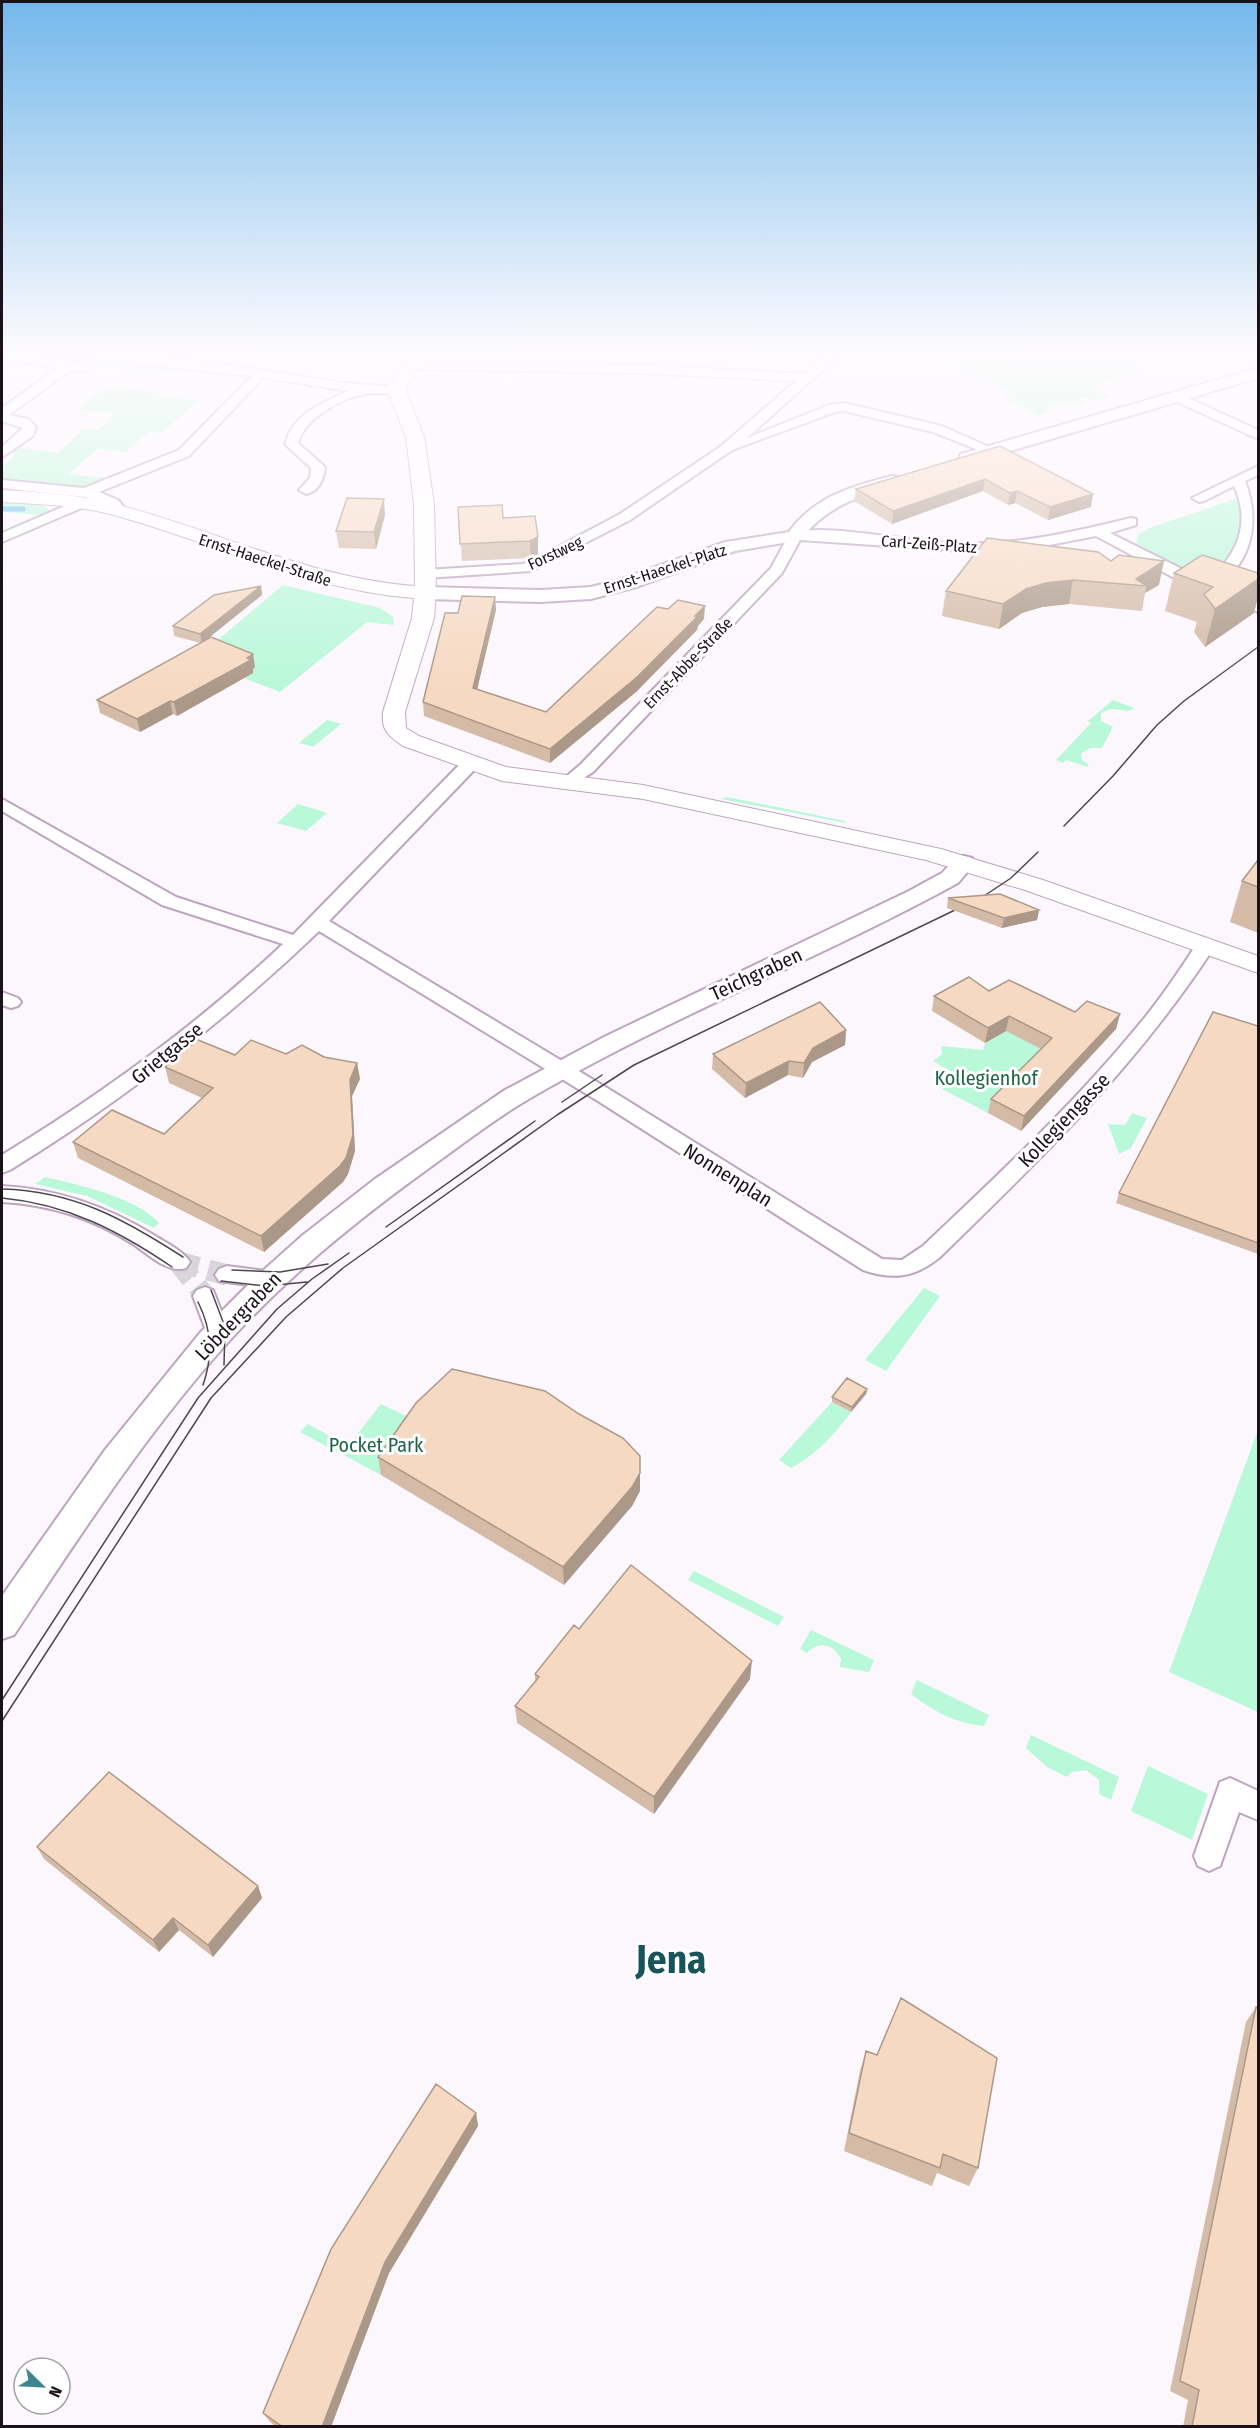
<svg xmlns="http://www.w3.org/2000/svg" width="1260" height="2428" viewBox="0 0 1260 2428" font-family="'Fira Sans Condensed',sans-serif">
	<rect width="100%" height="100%" fill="#fcf7fd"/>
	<!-- green -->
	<path fill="#b9f8d9" d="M 5,352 L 43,352 L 132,365 L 261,375 L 143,372 Z
		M 934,352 L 1113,352 L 1104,356 L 1143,369 L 1091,387 L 1110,396 L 1094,401 L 1084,397 L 1079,399 L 1086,402 L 1073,406 L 1065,402 L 1045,409 L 1051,412 L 1039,415 L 1004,399 L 1011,393 L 932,353 Z
		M 1157,352 L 1252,352 L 1255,353 L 1221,363 L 1191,353 L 1178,359 Z
		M 105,388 L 161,392 L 158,397 L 199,400 L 162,433 L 148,432 L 126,452 L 97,449 L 69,474 L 112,479 L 76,489 L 2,482 L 2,467 L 15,456 L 9,451 L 14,447 L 58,453 L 83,429 L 99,430 L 115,413 L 77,410 Z
		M 1241,497 L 1247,521 L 1224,570 L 1201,574 L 1172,564 L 1136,543 L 1138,535 L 1149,528 Z
		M 2,502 L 39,504 L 50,510 L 41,515 L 2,512 Z
		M 283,585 L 380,608 L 393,617 L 394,625 L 367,622 L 280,692 L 195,659 Z
		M 1113,700 L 1134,708 L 1130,711 L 1111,709 L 1101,713 L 1101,721 L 1113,727 L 1102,748 L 1090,748 L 1081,754 L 1082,760 L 1089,765 L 1087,767 L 1066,760 L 1063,763 L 1056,760 L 1091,723 L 1088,721 Z
		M 327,720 L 341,724 L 313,747 L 299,743 Z
		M 727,797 L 845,821 L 846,823 L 721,799 Z
		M 298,804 L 327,813 L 306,831 L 277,823 Z
		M 1006,1031 L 1049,1053 L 988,1113 L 942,1089 L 958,1076 L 933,1061 L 942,1054 L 941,1046 L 983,1050 L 985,1043 Z
		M 1132,1113 L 1147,1118 L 1131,1148 L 1119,1154 L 1108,1124 L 1125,1125 Z
		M 45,1177 C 77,1184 138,1198 159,1223 L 154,1228 L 87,1196 L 35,1184 Z
		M 924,1288 L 940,1296 L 886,1371 L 865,1360 Z
		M 832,1402 L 851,1412 C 833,1436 818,1453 791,1468 L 779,1460 Z
		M 381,1404 L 419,1422 L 381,1475 L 300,1432 L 308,1424 L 348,1446 Z
		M 1257,1433 L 1258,1433 L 1258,1712 L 1169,1672 Z
		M 694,1571 L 784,1617 L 778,1626 L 688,1580 Z
		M 811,1630 L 874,1660 L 869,1672 L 840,1667 L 841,1659 C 834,1644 819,1640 807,1653 L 800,1649 Z
		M 917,1680 L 989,1715 L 984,1726 C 954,1723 935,1712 911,1694 Z
		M 1031,1735 L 1119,1777 L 1111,1800 L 1099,1794 L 1099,1780 L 1086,1770 L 1072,1772 L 1067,1777 L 1047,1767 L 1026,1748 Z
		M 1148,1766 L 1208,1794 L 1192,1840 L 1131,1811 Z"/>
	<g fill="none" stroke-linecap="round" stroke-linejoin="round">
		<!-- stream -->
		<path stroke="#66bef0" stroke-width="5" d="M 2,509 L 23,509"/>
		<!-- minor-tunnel -->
		<path stroke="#dad4db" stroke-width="21" stroke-dasharray="21 10" stroke-linecap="butt" d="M 178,1262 L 227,1275
			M 178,1262 L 205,1296"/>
		<defs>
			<path id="minor" d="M 2,352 L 85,364 L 91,368 L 85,372 L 71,370 L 9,415 L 28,419 L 36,427 L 33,436 L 2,457 L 2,447 L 23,428 L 2,421 L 2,408 L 58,368 L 2,359 Z
				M 59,352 C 151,352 245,367 336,382 C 347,384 399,386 402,389 C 393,397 377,391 365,394 C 341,398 304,419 298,443 L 325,467 C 324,479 319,491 306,494 L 299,490 L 310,478 L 311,468 L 285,444 C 293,414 322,403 348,391 L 260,377 L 259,382 L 189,456 L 99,492 L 118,500 L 127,511 L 120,515 L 108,506 L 85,497 L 2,488 L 2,480 L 84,488 L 179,450 L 252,376 L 65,356 Z
				M 830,352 L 843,352 L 747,438 L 829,405 L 844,403 L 942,426 L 998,451 L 991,455 L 933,432 L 844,411 L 835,412 L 732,450 L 630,520 L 531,571 L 426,578 L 419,574 L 426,570 L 523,564 L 556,548 L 620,514 L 720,447 L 796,381 L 640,373 L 409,369 L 403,365 L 405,362 L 640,365 L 804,374 Z
				M 1177,393 L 1258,430 L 1258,439 L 1173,400 L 1171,397 Z
				M 1258,466 L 1258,475 L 1245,481 C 1260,521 1253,560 1218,586 L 1258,603 L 1258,612 L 1180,581 L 1096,536 L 1028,549 L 977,552 L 800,540 L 782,573 L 593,772 L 569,787 L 560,782 L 581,764 L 771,568 L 790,533 C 829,523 906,542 950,543 C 1013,546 1070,533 1131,518 L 1136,519 L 1136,525 L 1110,533 L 1206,581 C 1236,558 1252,524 1234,486 L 1204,501 L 1199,502 L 1192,498 Z
				M 81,499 L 88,503 L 86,506 L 2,542 L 2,533 Z
				M 470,759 L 478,764 L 476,768 L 329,921 L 612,1091 L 882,1259 L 902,1260 L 923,1246 C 997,1176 1072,1106 1137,1027 C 1160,1000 1179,971 1198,942 L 1212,942 L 1215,946 C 1136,1067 1042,1158 939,1258 C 914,1278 892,1280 863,1270 L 598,1101 L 319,931 C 224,1022 122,1101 10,1170 L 2,1173 L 2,1155 C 102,1094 197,1025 283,944 L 162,905 L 2,811 L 2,799 L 176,897 L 293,935 L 464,760 Z
				M 2,992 L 18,998 L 21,1002 L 18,1006 L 11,1008 L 2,1005 Z
				M 2,1186 C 59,1189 109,1207 157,1237 C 168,1244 183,1251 190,1262 L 186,1268 C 168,1274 148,1254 133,1244 C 91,1218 51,1205 2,1202 Z
				M 227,1266 L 280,1273 L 284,1279 L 280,1285 L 272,1288 L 219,1281 L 215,1275 L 219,1269 Z
				M 205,1287 L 213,1290 L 230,1334 L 226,1341 L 218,1343 L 210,1341 L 193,1296 L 197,1290 Z
				M 1230,1778 L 1258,1791 L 1258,1820 L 1239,1812 L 1220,1866 L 1209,1871 L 1198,1866 L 1194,1856 L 1220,1782 Z"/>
			<path id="tertiary" d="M 1258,368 L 1258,378 L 973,462 L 961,462 L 959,458 L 961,454 Z
				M 892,476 L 898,477 L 901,481 L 898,485 C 860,496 825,506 801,540 L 735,551 L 636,587 L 591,599 L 541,602 L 426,599 L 417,593 L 426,587 L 541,590 L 591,587 L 622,579 L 725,542 L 789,532 C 814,497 852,486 892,476 Z
				M 964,856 L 972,858 L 975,863 L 958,883 C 815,961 662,1020 522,1103 C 492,1121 464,1143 436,1163 C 358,1219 285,1278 221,1350 C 143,1438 79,1537 14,1635 L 2,1639 L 2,1596 L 105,1450 L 200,1333 L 257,1276 L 303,1235 L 375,1179 L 505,1090 L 604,1037 L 909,891 L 942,873 L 956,858 Z"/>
			<path id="secondary" d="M 411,352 L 427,352 L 405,389 L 424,437 L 434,504 L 436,593 L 434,618 L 405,712 L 406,728 L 419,736 L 506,767 L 643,785 L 941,849 L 1043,880 L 1258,956 L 1258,973 L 1025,890 L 926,860 L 643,799 L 502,781 L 403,746 C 388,736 381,730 383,712 L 412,618 L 414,598 C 305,590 210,540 106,513 C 72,505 36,504 2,502 L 2,490 C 37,492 72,494 106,502 C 211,527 306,578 415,586 L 414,504 L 406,437 L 387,389 Z"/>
		</defs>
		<!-- minor casing -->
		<use href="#minor" stroke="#bea4c1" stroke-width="4"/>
		<!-- tertiary casing -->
		<use href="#tertiary" stroke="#bea4c1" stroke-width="4"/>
		<!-- secondary casing -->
		<use href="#secondary" stroke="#bea4c1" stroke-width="2"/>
		<!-- minor -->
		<use href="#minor" fill="#fff" fill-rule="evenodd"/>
		<!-- tertiary -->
		<use href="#tertiary" fill="#fff" fill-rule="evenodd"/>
		<!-- secondary -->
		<use href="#secondary" fill="#fff" fill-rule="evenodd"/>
		<!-- tram -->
		<path stroke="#4e464f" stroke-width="1.5" d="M 1064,826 L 1113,776 L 1157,725 L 1184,701 L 1258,647
			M 562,1102 L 602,1075
			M 2,1189 C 74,1191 124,1219 183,1257
			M 2,1198 C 67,1204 119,1231 172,1267
			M 386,1227 L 535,1121
			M 232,1270 L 280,1272 L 328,1264
			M 221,1281 L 265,1286 L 307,1282
			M 211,1290 L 225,1327 L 224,1365
			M 198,1302 C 212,1330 213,1356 203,1385
			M 2,1700 L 198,1398 L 277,1309 L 312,1279 L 349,1253
			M 2,1721 L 211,1398 L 286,1317 L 343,1268 L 557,1115 L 634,1065 L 984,896 L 1011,878 L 1038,852"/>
	</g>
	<!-- wall -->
	<path fill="#d4bba7" d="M 1000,446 L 1091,507 L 1048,520 L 1015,503 L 1008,505 L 983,491 L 892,524 L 854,501 L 856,489 Z
		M 458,507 L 503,518 L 538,537 L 538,554 L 531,558 L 462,561 Z
		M 385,515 L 376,549 L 339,548 L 336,531 Z
		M 1111,561 L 1159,585 L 1145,593 L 1142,611 L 1069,604 L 1042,607 L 1022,613 L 999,629 L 942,616 L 946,591 Z
		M 1258,571 L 1258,601 L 1257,600 L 1254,613 L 1205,647 L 1194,632 L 1197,622 L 1165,611 L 1174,573 L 1256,573 Z
		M 261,586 L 262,595 L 206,640 L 255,667 L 253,669 L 253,673 L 177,716 L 173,714 L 140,732 L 100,713 L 97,700 L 201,643 L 174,636 L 173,626 Z
		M 496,610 L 477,690 L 546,712 L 704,619 L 698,626 L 697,630 L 636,692 L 550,763 L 424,716 L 423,702 Z
		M 1258,860 L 1258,933 L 1230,922 L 1242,881 Z
		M 948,898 L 1039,910 L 1037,920 L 1002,928 L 947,908 Z
		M 989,991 L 1075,1012 L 1120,1014 L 1116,1029 L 1021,1131 L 988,1113 L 991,1099 L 1041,1049 L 1006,1031 L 985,1043 L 932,1011 L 934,996 Z
		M 1258,1026 L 1258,1254 L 1116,1203 L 1119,1193 Z
		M 846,1030 L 845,1045 L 812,1062 L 803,1078 L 788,1075 L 745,1098 L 712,1069 L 713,1054 Z
		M 286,1054 L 324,1057 L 357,1063 L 360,1079 L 352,1096 L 355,1151 L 348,1174 L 343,1182 L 264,1252 L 78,1158 L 73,1142 L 164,1134 L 202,1098 L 169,1083 L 165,1067 L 235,1055 Z
		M 867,1389 L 866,1394 L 851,1412 L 832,1402 L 832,1397 Z
		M 378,1457 L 640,1491 L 632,1506 L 564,1585 L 381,1475 Z
		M 579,1629 L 750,1679 L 654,1814 L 517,1723 L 515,1706 L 535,1681 L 535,1674 Z
		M 37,1847 L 258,1886 L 262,1898 L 213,1957 L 179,1930 L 159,1952 L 44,1859 Z
		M 1256,2007 L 1258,2427 L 1183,2427 L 1188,2400 L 1170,2391 L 1246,2022 Z
		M 866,2051 L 978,2168 L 969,2186 L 937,2173 L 932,2186 L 844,2151 L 860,2071 Z
		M 476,2113 L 478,2126 L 389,2273 L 331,2427 L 276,2427 L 270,2422 L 263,2413 Z"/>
	<!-- shaded-wall -->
	<path fill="#ac9888" d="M 985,479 L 983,491 L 892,524 L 893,511 Z
		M 1017,491 L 1015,503 L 1008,505 L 1010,493 Z
		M 1093,494 L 1091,507 L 1048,520 L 1050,507 Z
		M 384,499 L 385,515 L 376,549 L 374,532 Z
		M 538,537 L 538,554 L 531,558 L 530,541 Z
		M 1164,561 L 1159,585 L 1145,593 L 1147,586 L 1136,579 Z
		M 1258,579 L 1258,597 L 1254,613 L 1205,647 L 1215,609 Z
		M 1073,580 L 1069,604 L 1042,607 L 1022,613 L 999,629 L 1003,604 L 1026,589 L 1046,583 Z
		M 261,586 L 262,595 L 202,643 L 200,634 Z
		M 495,597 L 496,610 L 474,702 L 473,688 Z
		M 705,606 L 704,619 L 698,626 L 697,630 L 636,692 L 550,763 L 550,749 L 695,616 Z
		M 253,654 L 255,667 L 253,669 L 253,673 L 177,716 L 174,702 Z
		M 170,701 L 173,714 L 140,732 L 137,719 Z
		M 1039,910 L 1037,920 L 1002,928 L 1004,918 Z
		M 1120,1014 L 1116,1029 L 1021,1131 L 1024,1116 Z
		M 1009,1016 L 1006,1031 L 985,1043 L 988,1028 Z
		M 846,1030 L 845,1045 L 812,1062 L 803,1078 L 804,1063 L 813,1048 Z
		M 789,1061 L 788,1075 L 745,1098 L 746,1083 Z
		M 357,1063 L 360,1079 L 352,1096 L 355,1151 L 348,1174 L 343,1182 L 264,1252 L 261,1236 L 350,1080 Z
		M 867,1389 L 866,1394 L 851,1412 L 852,1407 Z
		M 640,1464 L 640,1491 L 632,1506 L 564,1585 L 563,1567 Z
		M 752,1661 L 750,1679 L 654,1814 L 654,1797 Z
		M 258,1886 L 262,1898 L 213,1957 L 208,1945 Z
		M 173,1918 L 179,1930 L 159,1952 L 153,1940 Z
		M 476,2113 L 478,2126 L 389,2273 L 331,2427 L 322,2427 L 385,2262 Z"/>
	<!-- building -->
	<path fill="#f6d9c2" stroke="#ac9888" stroke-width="1.5" d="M 1000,446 L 1093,494 L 1050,507 L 1017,491 L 1010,493 L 985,479 L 893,511 L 856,489 Z
		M 347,498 L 384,499 L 374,532 L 336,531 Z
		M 502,505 L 503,518 L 535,516 L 538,537 L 530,541 L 460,544 L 458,507 Z
		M 987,538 L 1098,552 L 1111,561 L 1119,555 L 1164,561 L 1136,579 L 1147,586 L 1073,580 L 1046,583 L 1026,589 L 1003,604 L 946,591 Z
		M 1202,555 L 1258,573 L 1258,579 L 1215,609 L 1204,594 L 1213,587 L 1174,573 Z
		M 261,586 L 200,634 L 173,626 L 214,595 Z
		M 462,596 L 495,597 L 473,688 L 546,712 L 657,607 L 668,609 L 678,600 L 705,606 L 695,616 L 698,616 L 636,678 L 550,749 L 423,702 L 445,613 L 458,613 Z
		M 211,637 L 253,654 L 247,658 L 251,660 L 174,702 L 170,701 L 137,719 L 97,700 Z
		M 1258,860 L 1258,887 L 1242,881 Z
		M 1000,894 L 1039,910 L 1004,918 L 948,898 Z
		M 969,977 L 989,991 L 1009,980 L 1075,1012 L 1087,1001 L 1120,1014 L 1024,1116 L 991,1099 L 1052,1038 L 1009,1016 L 988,1028 L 934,996 Z
		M 820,1002 L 846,1030 L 813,1048 L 804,1063 L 789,1061 L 746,1083 L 713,1054 Z
		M 1213,1012 L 1258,1026 L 1258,1243 L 1119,1193 Z
		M 198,1040 L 235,1055 L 251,1040 L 286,1054 L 302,1045 L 324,1057 L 357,1063 L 350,1080 L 353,1135 L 346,1158 L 340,1166 L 261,1236 L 73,1142 L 112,1110 L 164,1134 L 213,1088 L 165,1067 Z
		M 452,1369 L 545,1391 L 579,1414 L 623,1438 L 640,1456 L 640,1473 L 632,1487 L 563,1567 L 378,1457 L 416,1403 Z
		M 847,1378 L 867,1389 L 852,1407 L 832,1397 Z
		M 631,1565 L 752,1661 L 654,1797 L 515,1706 L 539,1677 L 535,1674 L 574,1625 L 579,1629 Z
		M 109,1772 L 258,1886 L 208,1945 L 173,1918 L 153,1940 L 37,1847 Z
		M 901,1998 L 997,2058 L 978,2168 L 943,2154 L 940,2168 L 849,2133 L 866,2051 L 877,2055 Z
		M 1256,2007 L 1258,2008 L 1258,2427 L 1192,2427 L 1199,2390 L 1180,2381 Z
		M 436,2084 L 476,2113 L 385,2262 L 322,2427 L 283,2427 L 263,2413 L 331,2249 Z"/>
	<!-- sky -->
	<linearGradient id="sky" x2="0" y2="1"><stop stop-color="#74b8eb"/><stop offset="0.51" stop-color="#fefbfe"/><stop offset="1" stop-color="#fefbfe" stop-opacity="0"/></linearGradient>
	<rect width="1260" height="692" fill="url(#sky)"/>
	<g text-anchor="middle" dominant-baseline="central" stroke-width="6" stroke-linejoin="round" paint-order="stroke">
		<!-- far-street labels -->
		<g font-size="16" fill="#1a111b" stroke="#fff">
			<text transform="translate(929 544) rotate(4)">Carl-Zeiß-Platz</text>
			<text transform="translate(555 553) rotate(-25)">Forstweg</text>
			<text transform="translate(265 560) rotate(18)">Ernst-Haeckel-Straße</text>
			<text transform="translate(665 569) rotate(-18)">Ernst-Haeckel-Platz</text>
			<text transform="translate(688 663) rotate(-46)">Ernst-Abbe-Straße</text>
		</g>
		<!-- street labels -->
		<g font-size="20" fill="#1a111b" stroke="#fff">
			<text transform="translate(756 974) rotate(-25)">Teichgraben</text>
			<text transform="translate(167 1053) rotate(-39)">Grietgasse</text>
			<text transform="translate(1064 1120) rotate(-46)">Kollegiengasse</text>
			<text transform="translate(728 1175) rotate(32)">Nonnenplan</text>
			<text transform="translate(238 1316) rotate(-46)">Löbdergraben</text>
		</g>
		<!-- park labels -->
		<g font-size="20" fill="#1f6649" stroke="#fff">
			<text x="986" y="1078">Kollegienhof</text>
			<text x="376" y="1445">Pocket Park</text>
		</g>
		<!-- near-town labels -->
		<g font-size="39" font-weight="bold" fill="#19545a" stroke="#fff">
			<text x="671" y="1960">Jena</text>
		</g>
	</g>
	<!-- border -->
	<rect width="1260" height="2428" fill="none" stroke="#1a111b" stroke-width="6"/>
	<!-- north arrow -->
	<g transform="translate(42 2386) rotate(114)"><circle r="28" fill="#ffffff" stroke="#a3a0a4" stroke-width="1.5"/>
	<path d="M0-4.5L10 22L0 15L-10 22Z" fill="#3e868d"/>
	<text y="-9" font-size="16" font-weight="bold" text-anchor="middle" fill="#1a111b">N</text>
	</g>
</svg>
